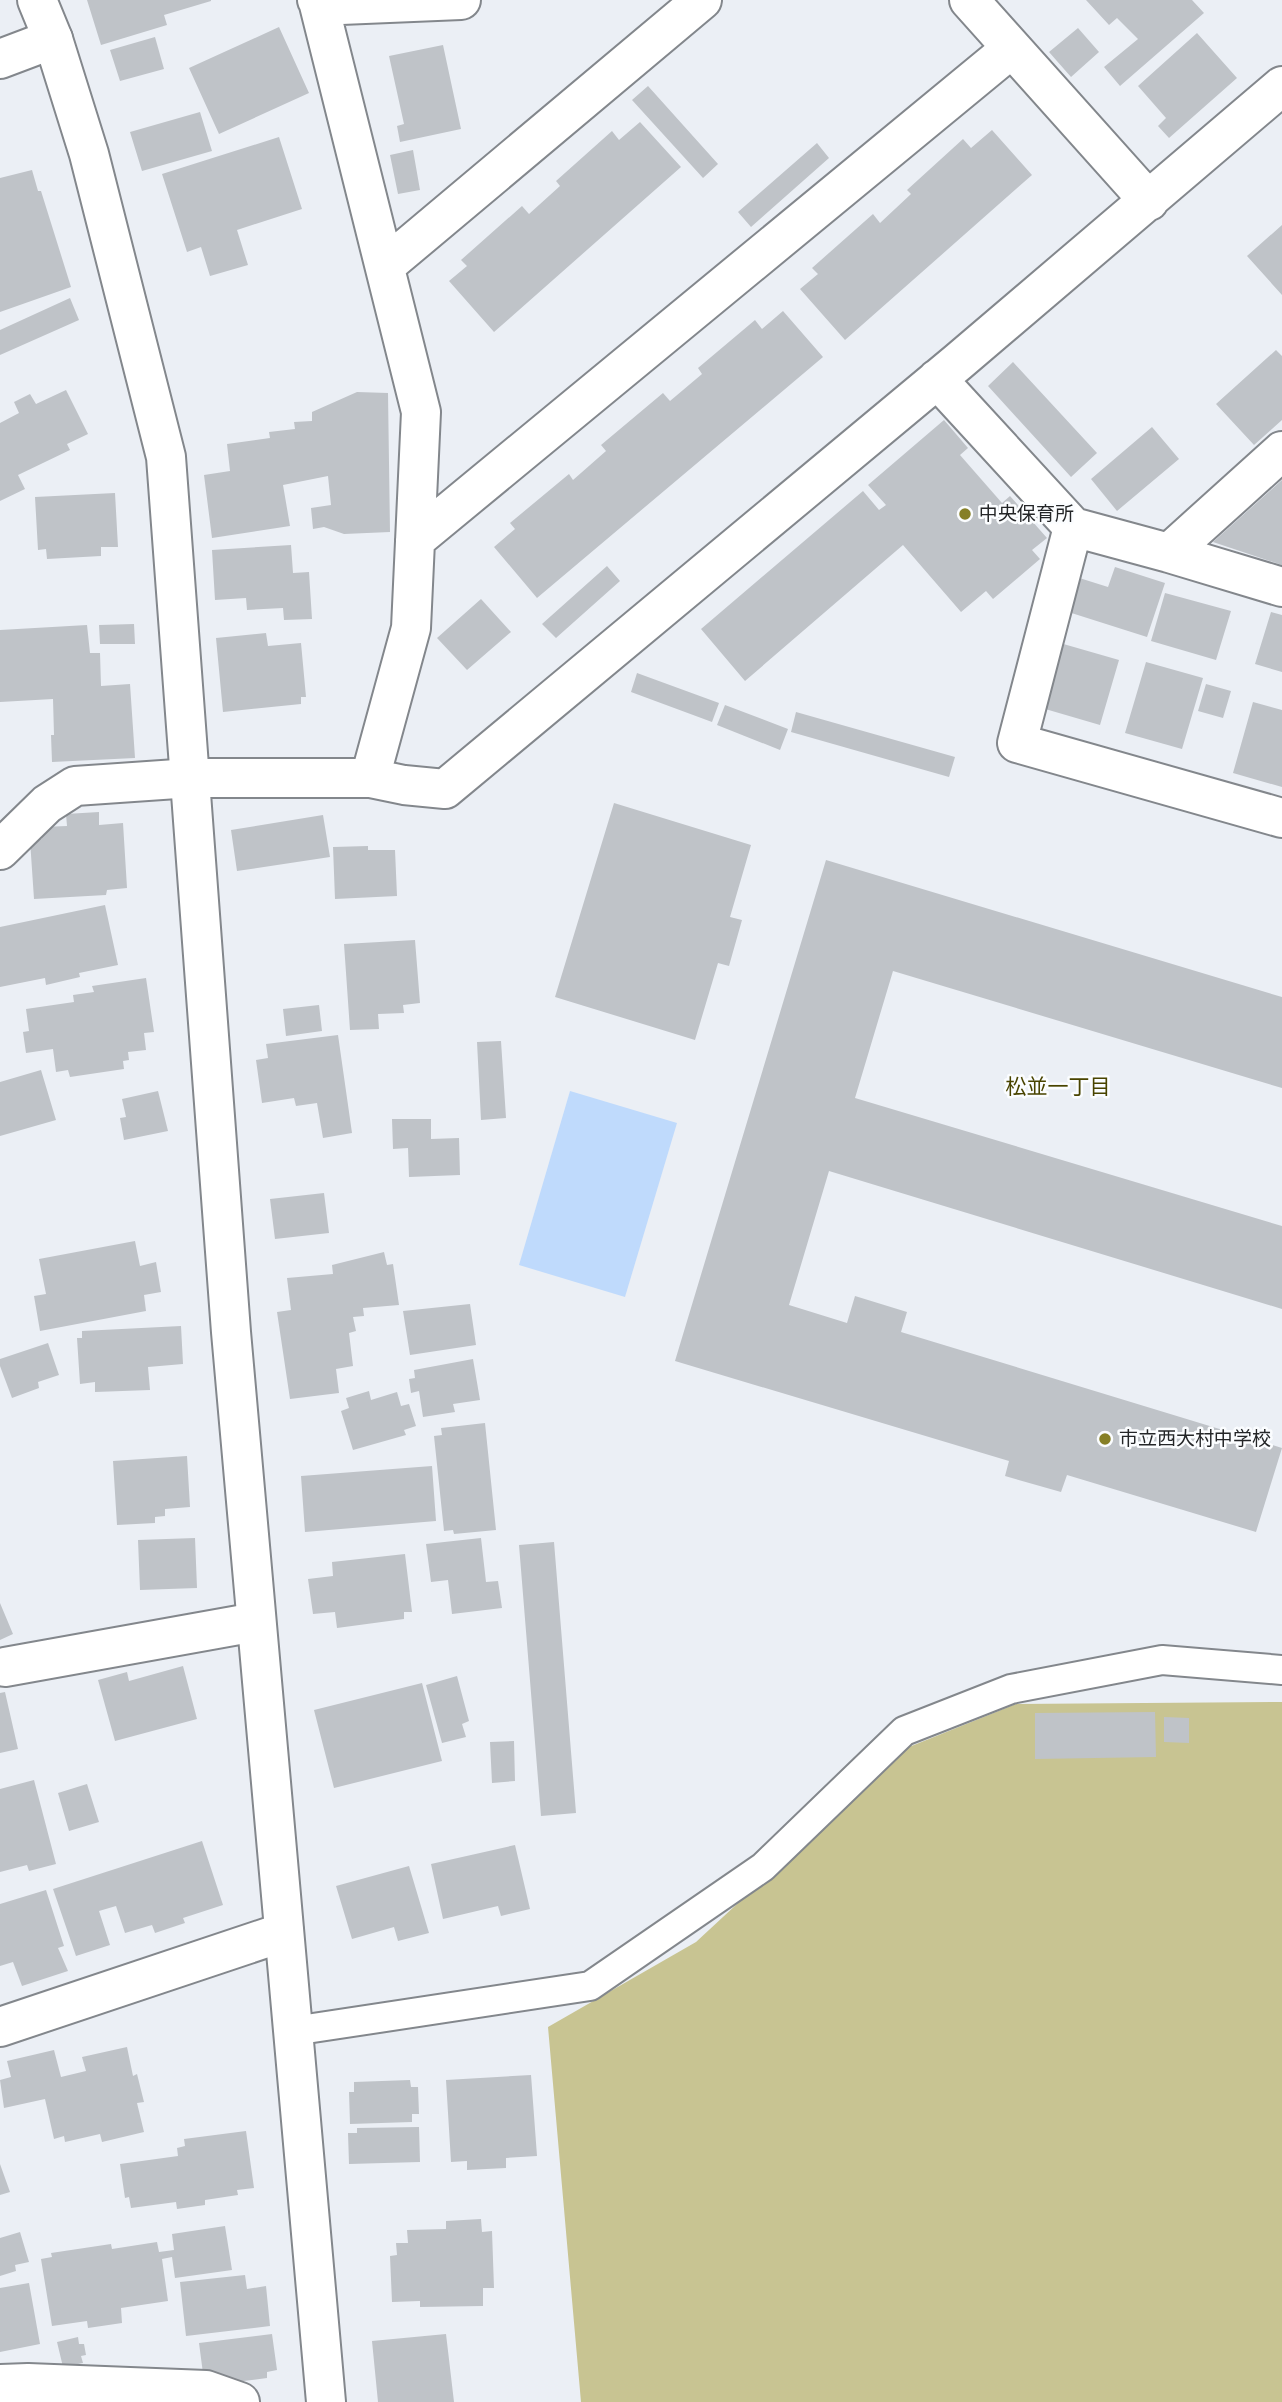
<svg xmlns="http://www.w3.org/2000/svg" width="1282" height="2402" viewBox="0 0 1282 2402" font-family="'Varela Round','Noto Sans JP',sans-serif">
	<rect width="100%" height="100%" fill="#ebeff5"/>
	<!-- green -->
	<path fill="#c8c492" d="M 1282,1702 L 1282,2402 L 581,2402 L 548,2027 L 696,1942 L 904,1749 L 1016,1704 Z"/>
	<!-- water -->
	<path fill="#bfdafc" d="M 570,1091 L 677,1123 L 625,1297 L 519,1265 Z"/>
	<!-- building -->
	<path fill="#bfc3c8" d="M 87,0 L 211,0 L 211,1 L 164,15 L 167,25 L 101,45 Z
		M 1086,0 L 1192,0 L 1204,13 L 1120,86 L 1104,67 L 1138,39 L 1117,18 L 1109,25 Z
		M 279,27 L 309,93 L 219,134 L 189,68 Z
		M 1078,28 L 1099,52 L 1071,77 L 1049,52 Z
		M 1197,33 L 1237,78 L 1169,138 L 1158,126 L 1166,118 L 1138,86 Z
		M 155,37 L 164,69 L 120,81 L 110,50 Z
		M 443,45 L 461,129 L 400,142 L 397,126 L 404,124 L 389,56 Z
		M 648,86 L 718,164 L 703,178 L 632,100 Z
		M 200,112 L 212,151 L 142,171 L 130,132 Z
		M 640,122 L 681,167 L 494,332 L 449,281 L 467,266 L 461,260 L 522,206 L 529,214 L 560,186 L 556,181 L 612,131 L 619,140 Z
		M 992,130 L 1032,175 L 845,340 L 800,289 L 818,274 L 812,268 L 873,214 L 880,223 L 911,194 L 907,190 L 963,139 L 971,148 Z
		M 279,137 L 302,209 L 237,230 L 248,265 L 210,276 L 201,247 L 187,252 L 162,174 Z
		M 817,143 L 829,158 L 751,227 L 738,212 Z
		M 413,150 L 420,190 L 398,194 L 390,155 Z
		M 32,170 L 38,191 L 41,191 L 71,287 L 0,312 L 0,178 Z
		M 1282,225 L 1282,295 L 1247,256 Z
		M 70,298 L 79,320 L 0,355 L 0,330 Z
		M 783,311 L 823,357 L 537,598 L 494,547 L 515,529 L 510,523 L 569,474 L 573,480 L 606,451 L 601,445 L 663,393 L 670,401 L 702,374 L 698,368 L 755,320 L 762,329 Z
		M 1276,350 L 1282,356 L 1282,420 L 1254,445 L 1216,404 Z
		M 1013,362 L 1097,453 L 1071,477 L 988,386 Z
		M 66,390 L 88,434 L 67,444 L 70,450 L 18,475 L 25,489 L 0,501 L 0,423 L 19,413 L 14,402 L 30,394 L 36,404 Z
		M 357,392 L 388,393 L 390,532 L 344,534 L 324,527 L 313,529 L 311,508 L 331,505 L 328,476 L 283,485 L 290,526 L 212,538 L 204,475 L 230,471 L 227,444 L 270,438 L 269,432 L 295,429 L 294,422 L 312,421 L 312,412 Z
		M 944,420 L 968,448 L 960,455 L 1002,503 L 1010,496 L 1047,538 L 1032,550 L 1040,559 L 993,599 L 986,591 L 961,612 L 903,545 L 745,681 L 701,629 L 863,491 L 879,510 L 886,505 L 868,485 Z
		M 1152,427 L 1179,459 L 1117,511 L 1091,479 Z
		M 1282,480 L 1282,565 L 1213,542 Z
		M 115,493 L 118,547 L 101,547 L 101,556 L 47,559 L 46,549 L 38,550 L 35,497 Z
		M 291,545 L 293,573 L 309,572 L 312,619 L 284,620 L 283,608 L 247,610 L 246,598 L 215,600 L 212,550 Z
		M 607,566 L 620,581 L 556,638 L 542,624 Z
		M 1115,567 L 1165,583 L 1147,637 L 1062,610 L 1073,576 L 1108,587 Z
		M 1165,593 L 1231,611 L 1216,660 L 1151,641 Z
		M 481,599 L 511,632 L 467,670 L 437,638 Z
		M 1271,612 L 1282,615 L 1282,672 L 1255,664 Z
		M 134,624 L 135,644 L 100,644 L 99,625 Z
		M 87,625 L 90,653 L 100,653 L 101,686 L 130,684 L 135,758 L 52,762 L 51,735 L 54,735 L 53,699 L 0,702 L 0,630 Z
		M 266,633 L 268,646 L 301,643 L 306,697 L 301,697 L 301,704 L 223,712 L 216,638 Z
		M 1053,641 L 1119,660 L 1100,725 L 1035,706 Z
		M 1146,662 L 1203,678 L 1182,749 L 1125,733 Z
		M 637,673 L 719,703 L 712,722 L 631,692 Z
		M 1206,684 L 1231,691 L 1223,718 L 1198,711 Z
		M 1253,702 L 1282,710 L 1282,787 L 1233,773 Z
		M 725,705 L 788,729 L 780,750 L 717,725 Z
		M 796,712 L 955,757 L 949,777 L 791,732 Z
		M 614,803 L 751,845 L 730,917 L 742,920 L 729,966 L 718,963 L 695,1040 L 555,997 Z
		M 99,812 L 99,825 L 123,823 L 127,888 L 107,890 L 106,895 L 34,899 L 30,840 L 42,839 L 42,827 L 67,826 L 66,814 Z
		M 323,815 L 330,857 L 237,871 L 231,830 Z
		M 368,846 L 368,850 L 395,850 L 397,896 L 335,899 L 333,847 Z
		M 826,860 L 1282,997 L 1282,1088 L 893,971 L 855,1098 L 1282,1226 L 1282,1309 L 829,1171 L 789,1305 L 847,1323 L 855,1296 L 907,1312 L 901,1332 L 1282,1448 L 1256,1532 L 1067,1475 L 1061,1492 L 1005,1476 L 1009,1461 L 675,1361 Z
		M 105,905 L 118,965 L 79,973 L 80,977 L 46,985 L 45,978 L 0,987 L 0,927 Z
		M 415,940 L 420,1003 L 403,1005 L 404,1013 L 378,1014 L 379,1029 L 350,1030 L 344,944 Z
		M 146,978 L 154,1032 L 144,1033 L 146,1050 L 128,1052 L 129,1060 L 123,1061 L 124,1069 L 70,1077 L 68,1070 L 56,1072 L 53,1049 L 26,1053 L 23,1032 L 29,1031 L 26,1009 L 74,1002 L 73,995 L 94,992 L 92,986 Z
		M 319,1005 L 322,1031 L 286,1036 L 283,1009 Z
		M 338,1035 L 352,1133 L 323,1138 L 317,1103 L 296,1106 L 294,1098 L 262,1103 L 256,1060 L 268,1058 L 266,1044 Z
		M 501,1041 L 506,1118 L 481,1120 L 477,1042 Z
		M 41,1070 L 56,1120 L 0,1136 L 0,1082 Z
		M 158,1091 L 168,1131 L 124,1140 L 120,1118 L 126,1117 L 122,1099 Z
		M 392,1119 L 431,1119 L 431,1139 L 459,1138 L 460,1175 L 409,1177 L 408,1148 L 393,1149 Z
		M 324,1193 L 329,1233 L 275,1239 L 270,1199 Z
		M 135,1241 L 140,1266 L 156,1262 L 161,1292 L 144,1295 L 146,1311 L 40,1331 L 34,1296 L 46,1294 L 39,1259 Z
		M 384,1252 L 387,1265 L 393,1264 L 399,1305 L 363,1308 L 364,1316 L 353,1317 L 356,1331 L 349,1333 L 353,1366 L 336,1369 L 339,1393 L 290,1399 L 277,1312 L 291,1310 L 287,1278 L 333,1274 L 332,1265 Z
		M 470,1304 L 476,1345 L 410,1355 L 403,1311 Z
		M 181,1326 L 183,1364 L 148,1367 L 150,1390 L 95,1392 L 95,1382 L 80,1384 L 77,1338 L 82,1338 L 82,1331 Z
		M 48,1343 L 59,1375 L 38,1382 L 39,1388 L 12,1398 L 0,1366 L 0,1359 Z
		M 473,1359 L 480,1400 L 453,1404 L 455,1412 L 423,1417 L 419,1391 L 411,1393 L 409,1379 L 415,1378 L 414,1370 Z
		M 369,1391 L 371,1400 L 397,1392 L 401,1406 L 409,1404 L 416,1426 L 404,1430 L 406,1435 L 353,1450 L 341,1411 L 349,1408 L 346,1398 Z
		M 485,1423 L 496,1530 L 454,1534 L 453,1530 L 444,1531 L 434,1436 L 442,1435 L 441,1428 Z
		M 187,1456 L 190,1507 L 165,1509 L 165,1516 L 155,1517 L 155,1523 L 117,1525 L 113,1461 Z
		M 432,1466 L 436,1521 L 305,1532 L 301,1476 Z
		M 195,1538 L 197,1588 L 140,1590 L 138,1540 Z
		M 481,1538 L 486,1582 L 498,1581 L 502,1608 L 452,1614 L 448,1580 L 431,1582 L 426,1544 Z
		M 554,1542 L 576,1813 L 541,1816 L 519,1545 Z
		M 405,1554 L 412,1612 L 404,1612 L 404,1619 L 337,1628 L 335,1612 L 313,1614 L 308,1579 L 333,1576 L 332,1562 Z
		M 0,1603 L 13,1634 L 0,1640 Z
		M 183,1666 L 197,1719 L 115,1741 L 98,1680 L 127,1672 L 129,1681 Z
		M 457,1676 L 469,1721 L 462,1724 L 466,1737 L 442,1743 L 426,1685 Z
		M 422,1683 L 442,1761 L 334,1788 L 314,1710 Z
		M 5,1692 L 18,1749 L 0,1753 L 0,1693 Z
		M 1155,1712 L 1156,1757 L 1035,1759 L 1035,1713 Z
		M 1164,1717 L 1189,1718 L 1189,1743 L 1164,1742 Z
		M 514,1741 L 515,1781 L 492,1783 L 490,1742 Z
		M 34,1780 L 56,1864 L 29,1871 L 27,1865 L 0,1872 L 0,1789 Z
		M 87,1784 L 99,1822 L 69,1831 L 58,1793 Z
		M 202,1841 L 223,1905 L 183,1918 L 185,1923 L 155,1933 L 152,1925 L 125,1933 L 116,1906 L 99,1911 L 110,1945 L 76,1956 L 53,1889 Z
		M 515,1845 L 530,1909 L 501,1916 L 498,1906 L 443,1919 L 431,1864 Z
		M 409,1866 L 429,1933 L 398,1941 L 394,1927 L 352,1939 L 336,1886 Z
		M 46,1890 L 64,1946 L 58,1948 L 68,1971 L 22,1986 L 13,1962 L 0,1966 L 0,1904 Z
		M 127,2047 L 133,2076 L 137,2074 L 144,2102 L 137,2103 L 144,2132 L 102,2142 L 100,2134 L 65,2142 L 64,2136 L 54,2139 L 45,2099 L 4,2108 L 0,2080 L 11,2077 L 7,2061 L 54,2050 L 61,2077 L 86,2071 L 82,2057 Z
		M 531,2075 L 537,2156 L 506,2158 L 506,2168 L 467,2170 L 467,2161 L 451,2162 L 446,2080 Z
		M 410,2080 L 411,2087 L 418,2087 L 419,2114 L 412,2114 L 412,2122 L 350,2124 L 349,2092 L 354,2092 L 354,2082 Z
		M 419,2127 L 420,2162 L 349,2164 L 348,2133 L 357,2133 L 357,2128 Z
		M 246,2131 L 254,2188 L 237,2190 L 238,2195 L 205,2200 L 205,2205 L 177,2209 L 176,2202 L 131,2208 L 129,2197 L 125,2198 L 120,2164 L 178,2156 L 177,2148 L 185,2146 L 184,2139 Z
		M 0,2164 L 10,2192 L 0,2195 Z
		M 481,2219 L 482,2232 L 492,2231 L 494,2288 L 483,2288 L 483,2306 L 420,2307 L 420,2301 L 392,2302 L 390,2256 L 397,2255 L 396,2243 L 408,2243 L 407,2230 L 446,2229 L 446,2221 Z
		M 225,2226 L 232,2270 L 175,2278 L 172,2257 L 162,2259 L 168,2301 L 121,2308 L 122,2323 L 88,2328 L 87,2321 L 52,2326 L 41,2259 L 52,2257 L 51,2253 L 111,2244 L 112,2249 L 157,2242 L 159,2252 L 174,2250 L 172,2234 Z
		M 20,2232 L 29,2262 L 15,2265 L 16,2271 L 0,2276 L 0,2238 Z
		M 245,2275 L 247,2289 L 266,2286 L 270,2326 L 186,2336 L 180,2282 Z
		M 29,2283 L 40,2344 L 0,2352 L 0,2288 Z
		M 272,2334 L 277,2370 L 267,2372 L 267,2378 L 227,2383 L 204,2381 L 199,2343 Z
		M 446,2334 L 454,2402 L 378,2402 L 372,2341 Z
		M 78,2337 L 79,2344 L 84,2344 L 86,2355 L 81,2356 L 83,2363 L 63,2367 L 57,2342 Z"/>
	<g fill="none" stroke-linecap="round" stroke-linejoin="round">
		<defs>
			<path id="service" d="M 293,2031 L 590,1986 L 763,1867 L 904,1731 L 1011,1689 L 1162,1660 L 1282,1670"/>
			<path id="minor" d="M 317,0 L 341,5 L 461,0
				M 969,0 L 1149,201
				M 318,1 L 421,412 L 411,628 L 370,778
				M 0,59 L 53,39
				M 385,266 L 702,0
				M 937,379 L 1073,527 L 1017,743 L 1282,818
				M 1282,451 L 1169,553 L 1282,587
				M 1073,527 L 1169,553
				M 415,540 L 1012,48
				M 0,850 L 47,804 L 75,786 L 191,778 L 370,778 L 404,785 L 445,789 L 958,362 L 1282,86
				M 5,1667 L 256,1622
				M 0,2027 L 284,1932
				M 0,2384 L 28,2383 L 206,2390 L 240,2402"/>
			<path id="tertiary" d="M 37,0 L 53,39 L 89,154 L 166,457 L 231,1332 L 326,2402"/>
		</defs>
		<!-- service casing -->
		<use href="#service" stroke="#83878c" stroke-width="32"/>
		<!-- minor casing -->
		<use href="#minor" stroke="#83878c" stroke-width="42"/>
		<!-- tertiary casing -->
		<use href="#tertiary" stroke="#83878c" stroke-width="42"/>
		<!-- service -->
		<use href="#service" stroke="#fff" stroke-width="28"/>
		<!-- minor -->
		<use href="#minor" stroke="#fff" stroke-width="38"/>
		<!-- tertiary -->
		<use href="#tertiary" stroke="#fff" stroke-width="38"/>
	</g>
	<!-- markers -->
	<g fill="#867f26" stroke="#fbfdff" stroke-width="2.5">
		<circle cx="965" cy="514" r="7"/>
		<circle cx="1105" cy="1439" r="7"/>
	</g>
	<g text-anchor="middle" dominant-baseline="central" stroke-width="5" stroke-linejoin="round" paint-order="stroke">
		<!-- poi labels -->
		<g font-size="19" fill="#242628" stroke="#fbfdff" text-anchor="start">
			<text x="979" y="514">中央保育所</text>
			<text x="1119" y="1439">市立西大村中学校</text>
		</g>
		<!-- neighbourhood labels -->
		<g font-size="21" fill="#494400" stroke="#fbfdff">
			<text x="1058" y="1087">松並一丁目</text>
		</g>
	</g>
</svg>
